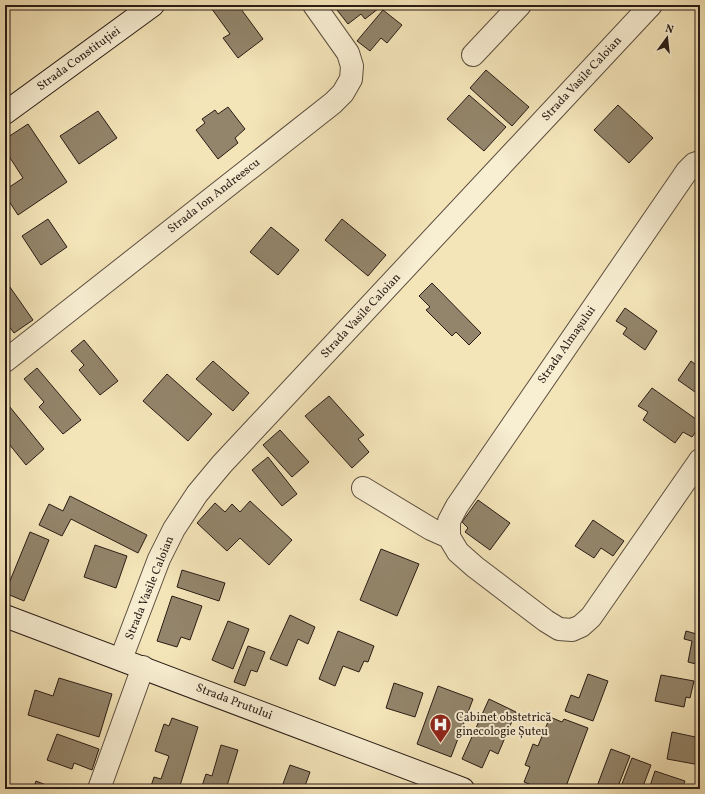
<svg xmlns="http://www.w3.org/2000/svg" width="705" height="794" viewBox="0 0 705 794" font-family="Vollkorn,serif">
	<rect width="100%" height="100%" fill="#f4e5b9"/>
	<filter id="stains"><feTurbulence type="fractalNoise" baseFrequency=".005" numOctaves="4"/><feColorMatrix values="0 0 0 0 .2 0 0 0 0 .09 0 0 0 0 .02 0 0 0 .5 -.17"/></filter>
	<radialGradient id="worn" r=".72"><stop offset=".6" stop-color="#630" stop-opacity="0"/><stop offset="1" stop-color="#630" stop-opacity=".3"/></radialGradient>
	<!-- building -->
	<path fill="#93856b" stroke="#291c16" d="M 209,5 L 238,5 L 263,39 L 238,58 L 223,38 L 230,34 Z
		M 344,5 L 383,5 L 365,19 L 361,14 L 348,24 L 337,10 Z
		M 383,10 L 402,25 L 387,43 L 381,38 L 370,51 L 357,41 Z
		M 486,70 L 529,107 L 512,126 L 470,88 Z
		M 469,95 L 506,127 L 484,151 L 447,119 Z
		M 618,105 L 653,138 L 629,163 L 594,130 Z
		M 228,107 L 245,129 L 235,138 L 238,143 L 218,159 L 196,130 L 205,123 L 202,119 L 215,110 L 218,114 Z
		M 98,111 L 117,138 L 79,164 L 60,136 Z
		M 28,124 L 67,182 L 18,215 L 5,195 L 5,190 L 23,178 L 5,150 L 5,139 Z
		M 48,219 L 67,247 L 41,265 L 22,236 Z
		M 342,219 L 386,255 L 368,276 L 325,240 Z
		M 271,227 L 299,250 L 278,275 L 250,252 Z
		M 5,280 L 33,320 L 14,333 L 5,321 Z
		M 432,283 L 481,333 L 469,345 L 456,332 L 452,336 L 426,310 L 430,307 L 419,296 Z
		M 625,308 L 657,331 L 645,350 L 623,334 L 627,328 L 616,321 Z
		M 84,340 L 118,381 L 100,395 L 79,370 L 84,365 L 71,351 Z
		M 213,361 L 249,393 L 233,411 L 196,379 Z
		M 691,361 L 700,368 L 700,389 L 699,388 L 695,392 L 678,380 Z
		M 37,368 L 81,420 L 63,434 L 39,407 L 44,402 L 24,379 Z
		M 167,374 L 212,414 L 188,441 L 143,401 Z
		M 652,388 L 700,422 L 700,426 L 692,437 L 683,432 L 675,443 L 643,420 L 648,412 L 638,406 Z
		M 329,396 L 364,435 L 358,439 L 369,452 L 352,468 L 305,416 Z
		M 5,401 L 44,449 L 26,465 L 5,439 L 5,433 L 6,432 L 5,430 Z
		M 280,430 L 309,462 L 292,477 L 263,445 Z
		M 268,457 L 297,494 L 282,506 L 252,470 Z
		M 70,496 L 147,535 L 138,553 L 71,519 L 62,536 L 39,525 L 49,504 L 63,511 Z
		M 478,500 L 510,523 L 490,550 L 465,532 L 468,528 L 462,522 Z
		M 250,501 L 292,540 L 269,565 L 240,538 L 227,551 L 197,523 L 215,503 L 225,512 L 232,504 L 240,512 Z
		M 593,520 L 624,541 L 613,556 L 601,548 L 594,558 L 575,546 Z
		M 30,532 L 49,540 L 24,601 L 5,593 Z
		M 95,545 L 127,556 L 116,588 L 84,577 Z
		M 381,549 L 419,564 L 397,616 L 360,600 Z
		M 182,570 L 225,583 L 219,601 L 177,587 Z
		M 172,596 L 202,606 L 190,640 L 181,637 L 177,647 L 157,641 Z
		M 290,615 L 315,627 L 308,644 L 298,639 L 287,666 L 270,659 Z
		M 228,621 L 249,629 L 233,669 L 212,660 Z
		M 338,631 L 374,646 L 368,662 L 364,661 L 359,672 L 343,666 L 335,686 L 319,679 Z
		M 686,631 L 700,635 L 700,665 L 688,662 L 692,641 L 684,639 Z
		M 248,646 L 265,652 L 257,672 L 251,670 L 245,686 L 234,682 Z
		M 588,674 L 608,681 L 593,721 L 565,711 L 571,695 L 579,698 Z
		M 661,675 L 694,681 L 690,698 L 686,697 L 684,707 L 655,701 Z
		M 59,678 L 112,694 L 99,737 L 28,715 L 35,690 L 53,696 Z
		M 394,683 L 423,693 L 415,717 L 386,708 Z
		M 438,686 L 473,699 L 451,757 L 417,744 Z
		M 489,699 L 516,712 L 498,754 L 490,750 L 482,768 L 462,759 Z
		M 550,717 L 562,722 L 564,719 L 588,728 L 565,789 L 542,789 L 524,782 L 530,767 L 525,765 L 533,744 L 538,746 Z
		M 172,718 L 198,727 L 179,789 L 150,789 L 154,777 L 161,779 L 169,756 L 155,751 L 164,724 L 169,726 Z
		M 672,732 L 700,738 L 700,765 L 667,759 Z
		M 57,734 L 99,749 L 92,770 L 74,763 L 72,769 L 47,760 Z
		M 221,745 L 238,750 L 226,789 L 201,789 L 206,774 L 212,776 Z
		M 611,749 L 630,756 L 617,789 L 596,789 Z
		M 632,758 L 651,765 L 642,789 L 620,789 Z
		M 290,765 L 310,772 L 304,789 L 281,789 Z
		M 655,771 L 685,781 L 682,789 L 649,789 Z
		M 36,781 L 56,789 L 33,789 Z"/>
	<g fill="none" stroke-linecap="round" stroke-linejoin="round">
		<defs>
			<path id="street" d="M 473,55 L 520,5
				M 700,162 L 694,164 L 687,171 L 457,506 L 449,521 L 449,537 L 458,552 L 475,567 L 546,621 L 559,629 L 572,630 L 581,626 L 591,617 L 700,460
				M 5,361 L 333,103 L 343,93 L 351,79 L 352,66 L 348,53 L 314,5
				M 363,488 L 431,529 L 449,537
				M 121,659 L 159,559 L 174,529 L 197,494 L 222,464 L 651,5
				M 99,789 L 143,667"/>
			<path id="secondary" d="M 5,113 L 153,5
				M 5,616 L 463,789"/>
		</defs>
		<!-- street casing -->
		<use href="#street" stroke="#5c4e3f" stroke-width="24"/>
		<!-- secondary casing -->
		<use href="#secondary" stroke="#291c16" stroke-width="24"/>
		<!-- street -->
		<use href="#street" stroke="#f8eed2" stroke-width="22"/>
		<!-- secondary -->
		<use href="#secondary" stroke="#f8eed2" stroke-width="22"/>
	</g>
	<!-- icons -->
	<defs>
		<symbol id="hospital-pin" viewBox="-11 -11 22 30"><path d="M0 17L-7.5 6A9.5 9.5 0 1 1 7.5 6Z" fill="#8f2418" stroke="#f8eed2"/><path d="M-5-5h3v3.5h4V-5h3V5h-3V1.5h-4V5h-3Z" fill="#fff"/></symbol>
	</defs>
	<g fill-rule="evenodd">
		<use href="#hospital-pin" x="428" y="712" width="25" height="34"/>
	</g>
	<g text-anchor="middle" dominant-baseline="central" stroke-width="4" stroke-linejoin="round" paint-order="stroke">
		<!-- street labels -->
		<g font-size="12" fill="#291c16" stroke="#f8eed2">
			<text transform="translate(79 59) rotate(-36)">Strada Constituției</text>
			<text transform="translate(582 79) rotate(-47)">Strada Vasile Caloian</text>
			<text transform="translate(214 196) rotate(-38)">Strada Ion Andreescu</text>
			<text transform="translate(361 316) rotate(-47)">Strada Vasile Caloian</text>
			<text transform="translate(567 345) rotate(-55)">Strada Almașului</text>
			<text transform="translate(150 588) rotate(-68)">Strada Vasile Caloian</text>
			<text transform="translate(234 702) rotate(21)">Strada Prutului</text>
		</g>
		<!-- poi labels -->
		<g font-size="12" fill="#291c16" stroke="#f8eed2" text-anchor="start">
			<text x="456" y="718">Cabinet obstetrică<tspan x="456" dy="14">ginecologie Șuteu</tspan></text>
		</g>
	</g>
	<!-- margin -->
	<rect width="705" height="794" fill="none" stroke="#f4e5b9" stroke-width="20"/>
	<rect x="6" y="6" width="693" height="782" fill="none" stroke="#291c16" stroke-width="2"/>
	<rect x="10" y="10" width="685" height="774" fill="none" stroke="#291c16"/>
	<!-- north arrow -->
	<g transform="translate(667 38) rotate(15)" stroke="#f8eed2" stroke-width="3" paint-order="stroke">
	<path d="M0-3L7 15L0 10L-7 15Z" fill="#291c16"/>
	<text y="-6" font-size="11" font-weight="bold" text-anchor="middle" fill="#291c16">N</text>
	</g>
	<rect width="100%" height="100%" filter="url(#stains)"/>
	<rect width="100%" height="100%" fill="url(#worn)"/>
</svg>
